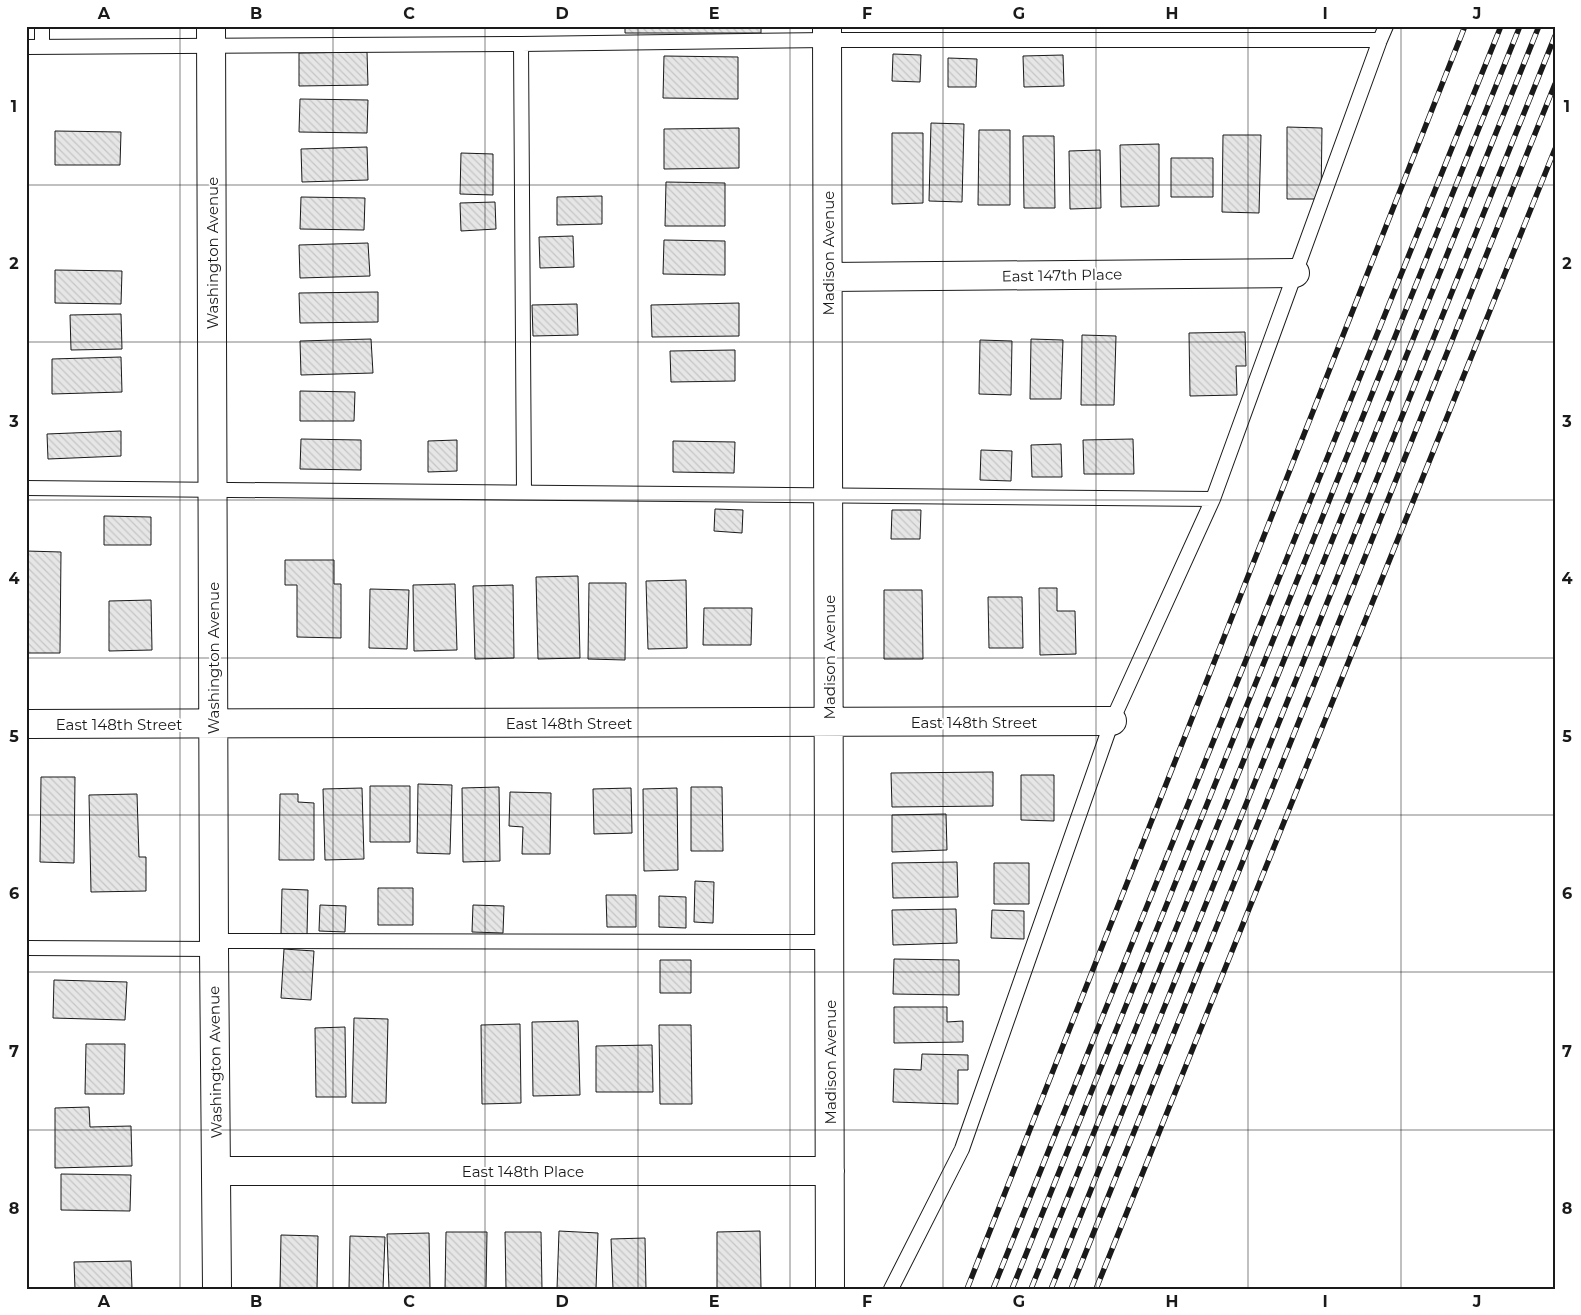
<svg xmlns="http://www.w3.org/2000/svg" width="1581" height="1315" viewBox="0 0 1581 1315" font-family="Montserrat,sans-serif">
	<defs>
		<pattern id="building-back-hatch" width="6" height="6" patternUnits="userSpaceOnUse" patternTransform="scale(1.25)"><rect width="6" height="6" fill="#e6e6e6"/><path d="M-1 5l2 2M0 0l6 6M5-1l2 2" fill="none" stroke="#c5c5c5"/></pattern>
	</defs>
	<rect width="100%" height="100%" fill="#fff"/>
	<!-- building -->
	<path fill="url(#building-back-hatch)" stroke="#1a1a1a" d="M 625,26 L 761,26 L 761,33 L 625,33 Z
		M 367,52 L 368,85 L 299,86 L 299,53 Z
		M 893,54 L 921,55 L 920,82 L 892,81 Z
		M 1063,55 L 1064,86 L 1024,87 L 1023,56 Z
		M 664,56 L 738,57 L 738,99 L 663,98 Z
		M 948,58 L 977,59 L 976,87 L 948,87 Z
		M 300,99 L 368,100 L 367,133 L 299,132 Z
		M 931,123 L 964,124 L 962,202 L 929,201 Z
		M 1287,127 L 1322,128 L 1321,199 L 1287,199 Z
		M 739,128 L 739,168 L 664,169 L 664,129 Z
		M 979,130 L 1010,130 L 1010,205 L 978,205 Z
		M 55,131 L 121,132 L 120,165 L 55,165 Z
		M 892,133 L 923,133 L 923,203 L 892,204 Z
		M 1223,135 L 1261,135 L 1259,213 L 1222,212 Z
		M 1023,136 L 1054,136 L 1055,208 L 1024,208 Z
		M 1159,144 L 1159,206 L 1121,207 L 1120,145 Z
		M 367,147 L 368,180 L 302,182 L 301,149 Z
		M 1100,150 L 1101,208 L 1070,209 L 1069,151 Z
		M 461,153 L 493,154 L 493,195 L 460,194 Z
		M 1171,158 L 1213,158 L 1213,197 L 1171,197 Z
		M 666,182 L 725,183 L 725,226 L 665,226 Z
		M 602,196 L 602,224 L 557,225 L 557,197 Z
		M 301,197 L 365,198 L 364,230 L 300,229 Z
		M 495,202 L 496,229 L 461,231 L 460,203 Z
		M 573,236 L 574,267 L 540,268 L 539,237 Z
		M 664,240 L 725,241 L 725,275 L 663,274 Z
		M 368,243 L 370,276 L 300,278 L 299,245 Z
		M 55,270 L 122,271 L 121,304 L 55,303 Z
		M 378,292 L 378,322 L 300,323 L 299,293 Z
		M 739,303 L 739,336 L 652,337 L 651,305 Z
		M 577,304 L 578,335 L 533,336 L 532,305 Z
		M 121,314 L 122,349 L 71,350 L 70,315 Z
		M 1245,332 L 1246,366 L 1236,366 L 1237,395 L 1190,396 L 1189,333 Z
		M 1082,335 L 1116,336 L 1114,405 L 1081,405 Z
		M 371,339 L 373,373 L 301,375 L 300,341 Z
		M 1031,339 L 1063,340 L 1061,399 L 1030,399 Z
		M 980,340 L 1012,341 L 1011,395 L 979,394 Z
		M 735,350 L 735,381 L 671,382 L 670,351 Z
		M 121,357 L 122,392 L 52,394 L 52,359 Z
		M 300,391 L 355,392 L 354,421 L 300,421 Z
		M 121,431 L 121,456 L 48,459 L 47,434 Z
		M 301,439 L 361,440 L 361,470 L 300,469 Z
		M 1133,439 L 1134,474 L 1084,474 L 1083,440 Z
		M 457,440 L 457,471 L 428,472 L 428,441 Z
		M 673,441 L 735,442 L 734,473 L 673,472 Z
		M 1061,444 L 1062,477 L 1032,477 L 1031,445 Z
		M 981,450 L 1012,451 L 1011,481 L 980,480 Z
		M 715,509 L 743,510 L 742,533 L 714,531 Z
		M 892,510 L 921,510 L 920,539 L 891,539 Z
		M 104,516 L 151,517 L 151,545 L 104,545 Z
		M 26,551 L 61,552 L 60,653 L 26,653 Z
		M 285,560 L 334,560 L 334,584 L 341,584 L 341,638 L 297,637 L 297,585 L 285,585 Z
		M 578,576 L 580,658 L 538,659 L 536,577 Z
		M 686,580 L 687,648 L 648,649 L 646,581 Z
		M 589,583 L 626,583 L 625,660 L 588,659 Z
		M 455,584 L 457,650 L 414,651 L 413,585 Z
		M 513,585 L 514,658 L 475,659 L 473,586 Z
		M 1039,588 L 1057,588 L 1057,611 L 1075,611 L 1076,654 L 1040,655 Z
		M 370,589 L 409,590 L 407,649 L 369,648 Z
		M 884,590 L 922,590 L 923,659 L 884,659 Z
		M 988,597 L 1022,597 L 1023,648 L 989,648 Z
		M 151,600 L 152,650 L 109,651 L 109,601 Z
		M 704,608 L 752,608 L 751,645 L 703,645 Z
		M 993,772 L 993,806 L 892,807 L 891,773 Z
		M 1021,775 L 1054,775 L 1054,821 L 1021,820 Z
		M 41,777 L 75,777 L 74,863 L 40,862 Z
		M 418,784 L 452,785 L 450,854 L 417,853 Z
		M 370,786 L 410,786 L 410,842 L 370,842 Z
		M 499,787 L 500,861 L 463,862 L 462,788 Z
		M 691,787 L 722,787 L 723,851 L 691,851 Z
		M 362,788 L 364,859 L 325,860 L 323,789 Z
		M 631,788 L 632,833 L 594,834 L 593,789 Z
		M 677,788 L 678,870 L 644,871 L 643,789 Z
		M 510,792 L 551,793 L 550,854 L 522,854 L 523,827 L 509,826 Z
		M 137,794 L 139,857 L 146,857 L 146,891 L 91,892 L 89,795 Z
		M 280,794 L 298,794 L 298,802 L 314,803 L 314,860 L 279,860 Z
		M 946,814 L 947,850 L 892,852 L 892,815 Z
		M 957,862 L 958,897 L 893,898 L 892,863 Z
		M 994,863 L 1029,863 L 1029,904 L 994,904 Z
		M 695,881 L 714,882 L 713,923 L 694,922 Z
		M 378,888 L 413,888 L 413,925 L 378,925 Z
		M 282,889 L 308,890 L 307,935 L 281,934 Z
		M 606,895 L 636,895 L 636,927 L 607,927 Z
		M 659,896 L 686,897 L 686,928 L 659,927 Z
		M 320,905 L 346,906 L 345,932 L 319,931 Z
		M 473,905 L 504,906 L 503,933 L 472,932 Z
		M 956,909 L 957,943 L 893,945 L 892,910 Z
		M 992,910 L 1024,911 L 1024,939 L 991,938 Z
		M 284,949 L 314,951 L 311,1000 L 281,998 Z
		M 894,959 L 959,960 L 959,995 L 893,994 Z
		M 660,960 L 691,960 L 691,993 L 660,993 Z
		M 54,980 L 127,982 L 125,1020 L 53,1018 Z
		M 894,1007 L 947,1007 L 947,1022 L 963,1021 L 963,1042 L 894,1043 Z
		M 354,1018 L 388,1019 L 386,1103 L 352,1103 Z
		M 578,1021 L 580,1095 L 533,1096 L 532,1022 Z
		M 520,1024 L 521,1103 L 482,1104 L 481,1025 Z
		M 659,1025 L 691,1025 L 692,1104 L 660,1104 Z
		M 345,1027 L 346,1097 L 316,1097 L 315,1028 Z
		M 86,1044 L 125,1044 L 124,1094 L 85,1094 Z
		M 652,1045 L 653,1092 L 596,1092 L 596,1046 Z
		M 922,1054 L 968,1055 L 968,1070 L 958,1070 L 958,1104 L 893,1102 L 894,1069 L 921,1070 Z
		M 89,1107 L 90,1127 L 131,1126 L 132,1166 L 55,1168 L 55,1108 Z
		M 61,1174 L 131,1175 L 130,1211 L 61,1210 Z
		M 559,1231 L 598,1233 L 596,1289 L 557,1289 Z
		M 760,1231 L 761,1289 L 717,1289 L 717,1232 Z
		M 446,1232 L 487,1232 L 486,1289 L 445,1289 Z
		M 505,1232 L 541,1232 L 542,1289 L 506,1289 Z
		M 429,1233 L 430,1289 L 389,1289 L 387,1234 Z
		M 281,1235 L 318,1236 L 317,1289 L 280,1289 Z
		M 350,1236 L 385,1237 L 383,1289 L 349,1289 Z
		M 645,1238 L 646,1289 L 613,1289 L 611,1239 Z
		M 131,1261 L 132,1289 L 75,1289 L 74,1262 Z"/>
	<g fill="none" stroke-linecap="round" stroke-linejoin="round">
		<defs>
			<path id="lane" d="M 42,26 L 42,47
				M 521,44 L 524,492
				M 26,47 L 521,44 L 827,40 L 1380,40
				M 26,488 L 1213,499
				M 214,941 L 829,942
				M 26,948 L 214,949
				M 891,1289 L 962,1149 L 1112,721 L 1213,499 L 1380,40 L 1386,26"/>
			<path id="street" d="M 211,26 L 214,949 L 217,1289
				M 827,26 L 830,1289
				M 828,277 L 1295,273
				M 26,724 L 1112,721
				M 216,1171 L 830,1171"/>
		</defs>
		<!-- lane casing -->
		<use href="#lane" stroke="#1a1a1a" stroke-width="16"/>
		<!-- street casing -->
		<use href="#street" stroke="#1a1a1a" stroke-width="30"/>
		<!-- lane -->
		<use href="#lane" stroke="#fff" stroke-width="14"/>
		<!-- street -->
		<use href="#street" stroke="#fff" stroke-width="28"/>
		<defs>
			<path id="rail" d="M 967,1289 L 1465,26
				M 993,1289 L 1501,26
				M 1012,1289 L 1520,26
				M 1031,1289 L 1539,26
				M 1051,1289 L 1555,36
				M 1071,1289 L 1555,84
				M 1096,1289 L 1555,149"/>
		</defs>
		<!-- rail casing -->
		<use href="#rail" stroke="#1a1a1a" stroke-width="5.5"/>
		<!-- rail -->
		<use href="#rail" stroke="#fff" stroke-width="4" stroke-dasharray="11" stroke-linecap="butt"/>
	</g>
	<!-- grid -->
	<path fill="none" stroke="#1a1a1a" stroke-width="1" stroke-opacity="0.55" d="M 180,26 L 180,1289M 333,26 L 333,1289M 485,26 L 485,1289M 638,26 L 638,1289M 790,26 L 790,1289M 943,26 L 943,1289M 1096,26 L 1096,1289M 1248,26 L 1248,1289M 1401,26 L 1401,1289M 26,185 L 1555,185M 26,342 L 1555,342M 26,500 L 1555,500M 26,658 L 1555,658M 26,815 L 1555,815M 26,972 L 1555,972M 26,1130 L 1555,1130"/>
	<g text-anchor="middle" dominant-baseline="central" stroke-width="4" stroke-linejoin="round" paint-order="stroke">
		<!-- street labels -->
		<g font-size="15" fill="#1a1a1a" stroke="#fff">
			<text transform="translate(212 253) rotate(-90)">Washington Avenue</text>
			<text transform="translate(828 253) rotate(-90)">Madison Avenue</text>
			<text transform="translate(1062 275) rotate(-1)">East 147th Place</text>
			<text transform="translate(829 657) rotate(-90)">Madison Avenue</text>
			<text transform="translate(213 658) rotate(-90)">Washington Avenue</text>
			<text x="974" y="722">East 148th Street</text>
			<text x="569" y="723">East 148th Street</text>
			<text x="119" y="724">East 148th Street</text>
			<text transform="translate(215 1062) rotate(-91)">Washington Avenue</text>
			<text transform="translate(830 1062) rotate(-90)">Madison Avenue</text>
			<text x="523" y="1171">East 148th Place</text>
		</g>
	</g>
	<!-- border -->
	<rect width="1581" height="1315" fill="none" stroke="#ffffff" stroke-width="55"/>
	<rect x="28" y="28" width="1526" height="1260" fill="none" stroke="#1a1a1a" stroke-width="2"/>
	<g font-size="16" text-anchor="middle" font-weight="bold" fill="#1a1a1a">
		<text x="104" y="19">A</text>
		<text x="256" y="19">B</text>
		<text x="409" y="19">C</text>
		<text x="562" y="19">D</text>
		<text x="714" y="19">E</text>
		<text x="867" y="19">F</text>
		<text x="1019" y="19">G</text>
		<text x="1172" y="19">H</text>
		<text x="1325" y="19">I</text>
		<text x="1477" y="19">J</text>
		<text x="14" y="112">1</text>
		<text x="1567" y="112">1</text>
		<text x="14" y="269">2</text>
		<text x="1567" y="269">2</text>
		<text x="14" y="427">3</text>
		<text x="1567" y="427">3</text>
		<text x="14" y="584">4</text>
		<text x="1567" y="584">4</text>
		<text x="14" y="742">5</text>
		<text x="1567" y="742">5</text>
		<text x="14" y="899">6</text>
		<text x="1567" y="899">6</text>
		<text x="14" y="1057">7</text>
		<text x="1567" y="1057">7</text>
		<text x="14" y="1214">8</text>
		<text x="1567" y="1214">8</text>
		<text x="104" y="1307">A</text>
		<text x="256" y="1307">B</text>
		<text x="409" y="1307">C</text>
		<text x="562" y="1307">D</text>
		<text x="714" y="1307">E</text>
		<text x="867" y="1307">F</text>
		<text x="1019" y="1307">G</text>
		<text x="1172" y="1307">H</text>
		<text x="1325" y="1307">I</text>
		<text x="1477" y="1307">J</text>
	</g>
</svg>
